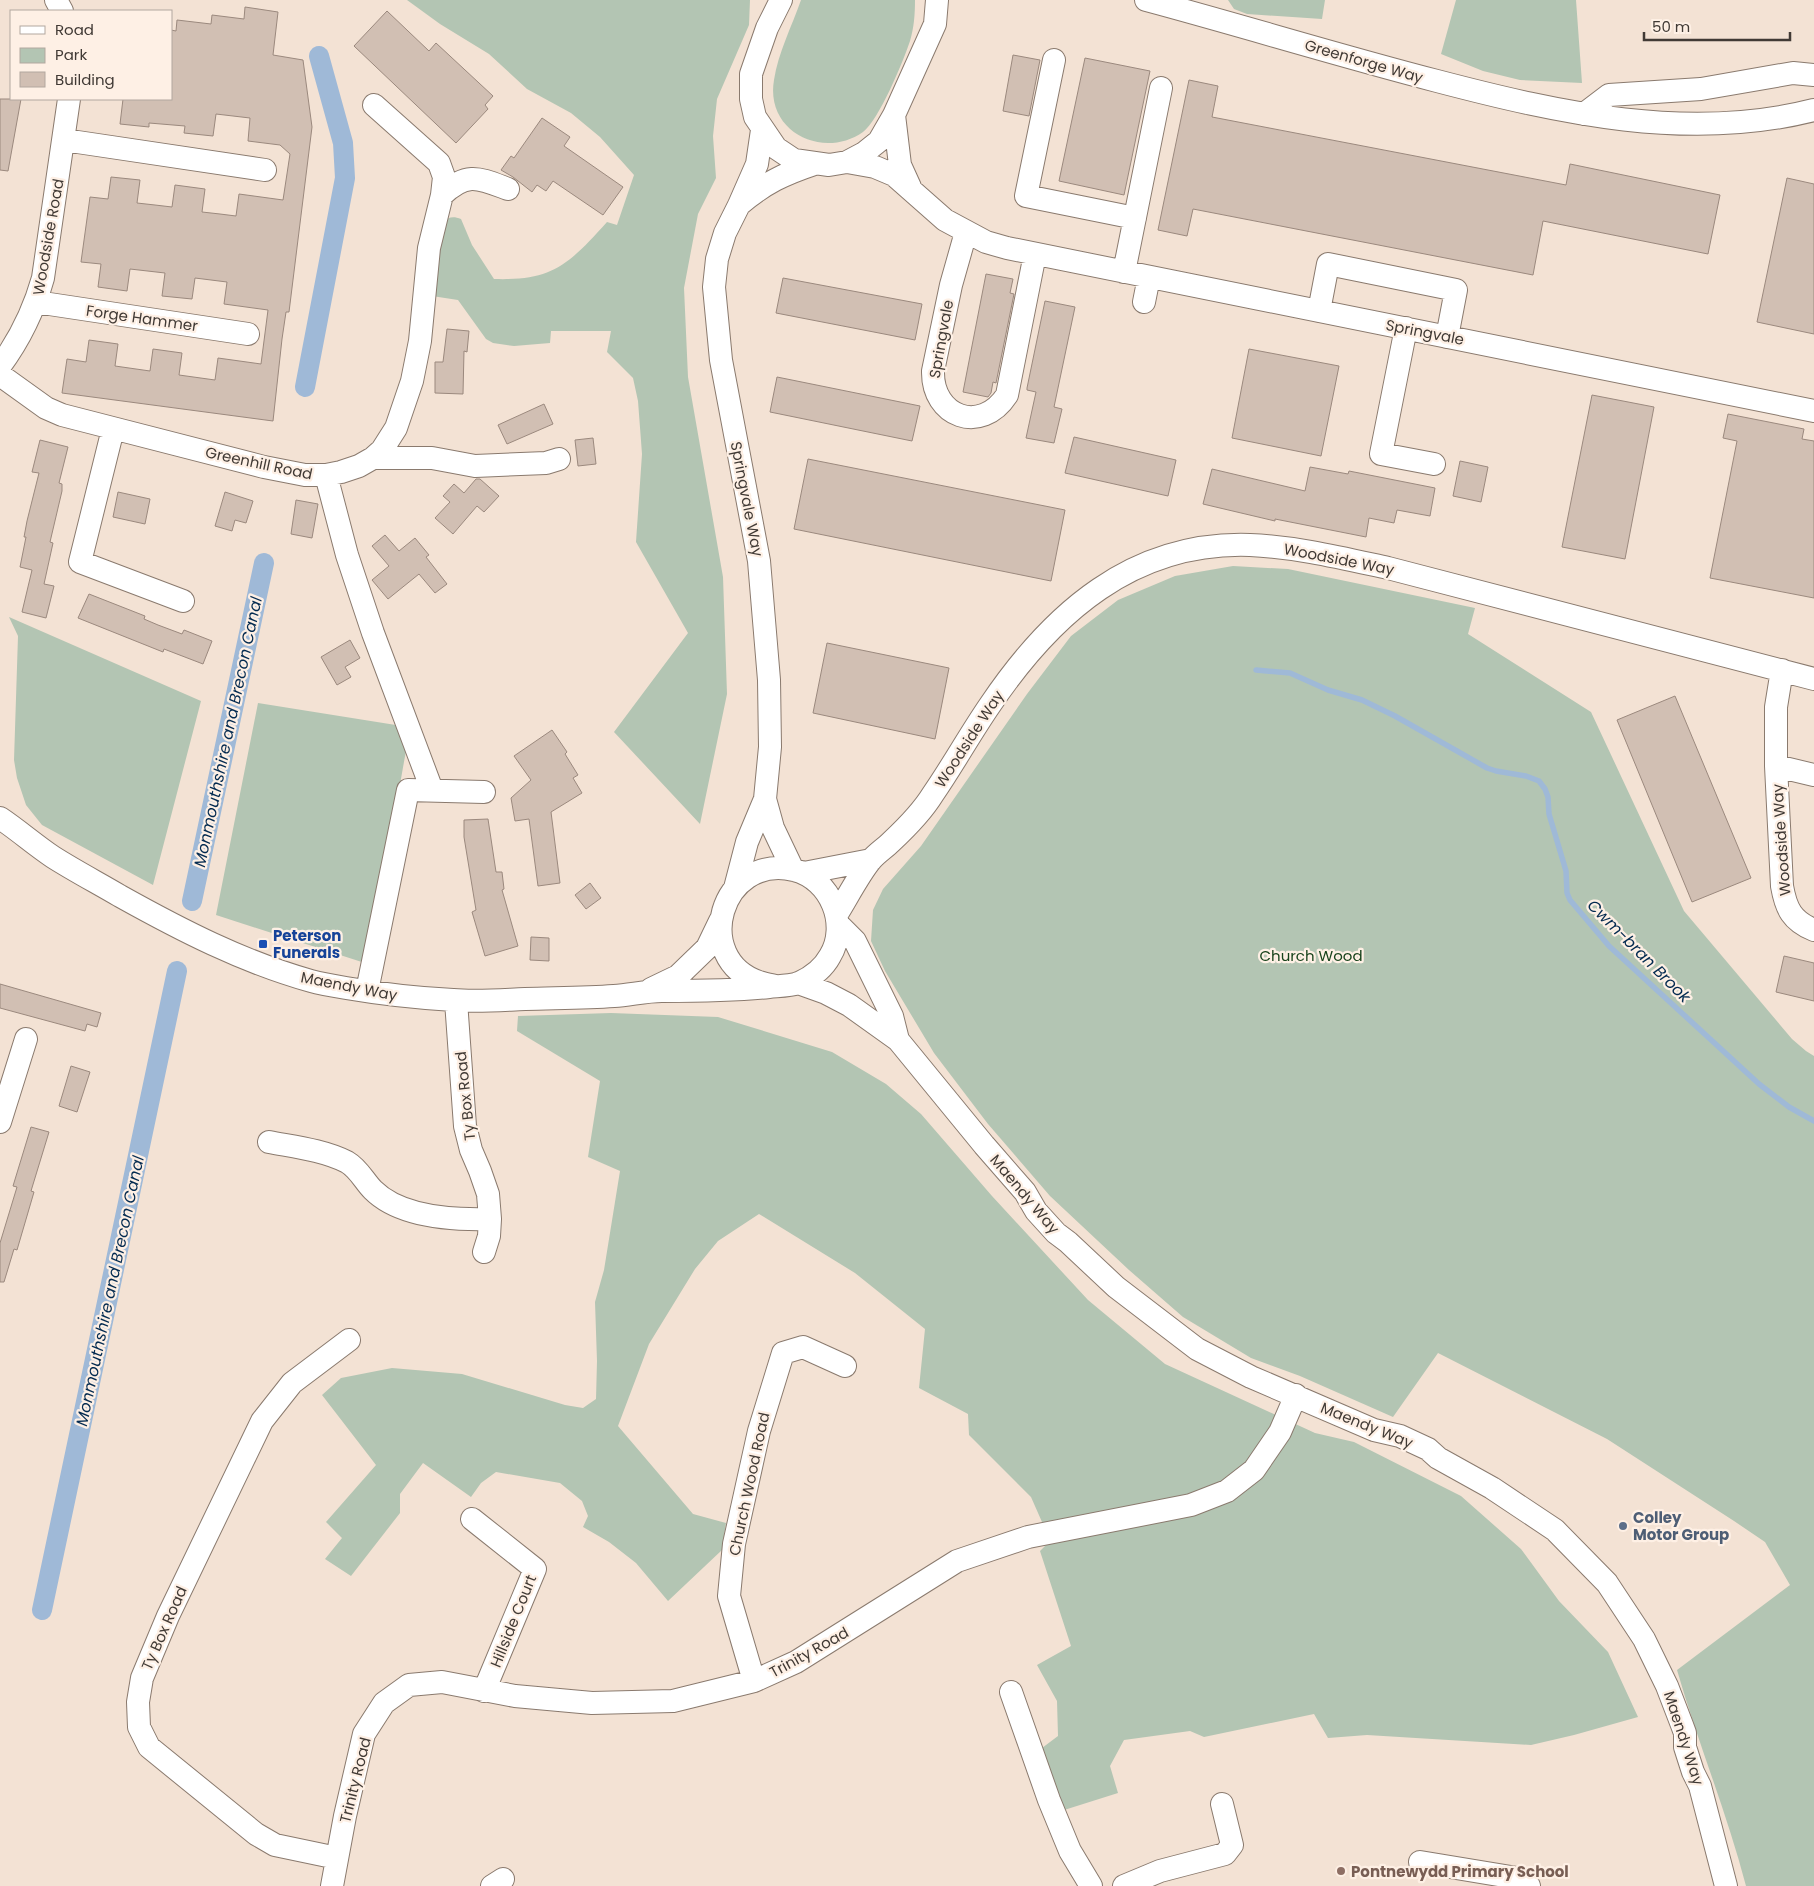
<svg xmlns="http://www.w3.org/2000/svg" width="1814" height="1886" viewBox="0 0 1814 1886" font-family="Poppins,sans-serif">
	<rect width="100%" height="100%" fill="#f3e2d4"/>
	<!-- green -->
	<path fill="#b3c5b3" d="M 407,0 L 750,0 L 749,25 L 717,99 L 713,136 L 716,178 L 698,214 L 684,288 L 688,377 L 723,577 L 727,694 L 700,824 L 614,732 L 688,633 L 636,542 L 642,454 L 638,401 L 633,378 L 607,352 L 611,331 L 551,331 L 550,343 L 514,346 L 493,343 L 486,339 L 458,300 L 432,296 L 442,222 C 449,217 453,216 461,219 L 472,245 L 494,279 C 553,281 569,264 607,222 L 617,225 L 634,175 L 600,137 L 571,113 L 527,89 L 489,54 L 440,24 Z
		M 801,0 L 915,0 C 915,14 914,28 910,41 C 903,62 879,120 863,132 C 823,160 765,132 774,80 C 778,53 792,26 801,0 Z
		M 1228,0 L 1325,0 L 1322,19 L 1247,14 L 1234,9 Z
		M 1456,0 L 1576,0 L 1582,83 L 1520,80 L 1483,71 L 1441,54 Z
		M 1233,566 L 1288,569 L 1475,608 L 1468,634 L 1591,712 L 1684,911 L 1792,1039 L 1806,1051 L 1814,1056 L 1814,1886 L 1746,1886 C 1727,1813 1698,1743 1677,1670 L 1790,1585 L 1765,1542 L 1734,1521 L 1607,1439 L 1438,1353 L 1393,1417 L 1300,1376 L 1251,1358 L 1183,1317 L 1129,1270 L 1050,1196 L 988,1124 L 934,1053 L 885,971 L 871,941 L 873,910 L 883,889 L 921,846 L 1027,694 L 1071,636 L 1118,600 L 1175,576 Z
		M 9,617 L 201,701 L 153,885 L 42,825 L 26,805 L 17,778 L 14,760 L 18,636 Z
		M 258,703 L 402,726 L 407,745 L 368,964 L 216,915 Z
		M 611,1013 L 718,1017 L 832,1052 L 886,1084 L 921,1114 L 992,1196 L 1088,1300 L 1165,1364 L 1315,1433 L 1354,1442 L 1461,1496 L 1521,1549 L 1559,1601 L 1608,1652 L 1638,1717 L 1574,1735 L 1531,1745 L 1367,1735 L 1328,1738 L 1314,1714 L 1204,1737 L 1190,1731 L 1124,1740 L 1110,1766 L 1118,1793 L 1061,1811 L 1038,1751 L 1058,1736 L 1057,1701 L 1037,1665 L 1071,1646 L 1040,1551 L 1046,1545 L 1042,1522 L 1031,1497 L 969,1435 L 968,1414 L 919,1388 L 925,1329 L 855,1273 L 759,1214 L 718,1241 L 695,1269 L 649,1344 L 618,1426 L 693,1514 L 726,1523 L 722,1550 L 668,1601 L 636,1563 L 609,1542 L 583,1527 L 588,1516 L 582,1501 L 560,1483 L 496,1472 L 481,1483 L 471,1497 L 423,1463 L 400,1494 L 400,1513 L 351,1576 L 325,1559 L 342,1538 L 326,1522 L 376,1465 L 322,1395 L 341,1378 L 392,1368 L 462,1374 L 565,1405 L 583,1408 L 596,1399 L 597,1361 L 595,1302 L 604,1270 L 620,1171 L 588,1157 L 600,1081 L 517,1031 L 518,1016 Z"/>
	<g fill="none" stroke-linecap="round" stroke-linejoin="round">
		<!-- stream -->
		<path stroke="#9fb9d7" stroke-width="5.5" d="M 1256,670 L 1290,673 L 1328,690 L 1362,700 L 1395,716 L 1487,768 L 1496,771 L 1526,776 L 1539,781 L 1545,789 L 1548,797 L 1549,814 L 1566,871 L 1567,893 L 1570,900 L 1609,946 L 1759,1084 L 1789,1107 L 1814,1121"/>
		<!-- canal -->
		<path stroke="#9fb9d7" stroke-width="20" d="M 305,387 L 345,178 L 343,143 L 319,56
			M 192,901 L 264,563
			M 42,1610 L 177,971"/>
	</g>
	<!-- building -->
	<path fill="#d1bfb3" stroke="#9b897e" d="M 245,7 L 278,12 L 273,55 L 303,60 L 312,127 L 289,312 L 286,312 L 282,339 L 273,421 L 62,393 L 67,359 L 86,362 L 89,340 L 118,344 L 115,366 L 150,371 L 153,349 L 182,353 L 179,375 L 215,380 L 218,358 L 261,364 L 268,310 L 224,304 L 227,282 L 195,278 L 192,299 L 162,296 L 165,273 L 130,269 L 127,291 L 98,287 L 101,264 L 81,262 L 90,197 L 108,199 L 111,177 L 140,180 L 137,203 L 155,205 L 172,207 L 175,185 L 205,189 L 202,212 L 220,214 L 236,216 L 239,194 L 283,200 L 290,154 L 280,145 L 248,141 L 250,118 L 216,114 L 213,136 L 184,133 L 185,126 L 149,123 L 149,127 L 120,124 L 123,99 L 171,99 L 171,30 L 176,31 L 177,20 L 211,24 L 212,15 L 244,19 Z
		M 387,11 L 429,51 L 436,43 L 493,96 L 485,105 L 488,109 L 456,143 L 354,46 Z
		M 1013,55 L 1040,60 L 1029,116 L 1003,111 Z
		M 1085,58 L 1150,71 L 1124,195 L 1059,181 Z
		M 1189,80 L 1218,86 L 1212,117 L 1566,185 L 1570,164 L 1720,195 L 1708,254 L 1543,221 L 1533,275 L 1193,209 L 1187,236 L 1158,230 Z
		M 0,99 L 21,99 L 8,171 L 0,170 Z
		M 542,118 L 570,137 L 564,146 L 623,187 L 603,215 L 553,181 L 546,191 L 537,185 L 532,192 L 513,177 L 501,170 L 511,156 L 514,158 Z
		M 1787,178 L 1814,184 L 1814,334 L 1757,322 Z
		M 986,274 L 1013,279 L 1010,293 L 1014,294 L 996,383 L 993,382 L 991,393 L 988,397 L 963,392 Z
		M 783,278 L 922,304 L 915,340 L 776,313 Z
		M 1045,301 L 1075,307 L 1054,407 L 1062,409 L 1054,443 L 1026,438 L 1036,392 L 1027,390 L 1027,388 Z
		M 447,329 L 469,331 L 467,352 L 464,351 L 463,394 L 435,393 L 435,362 L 443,362 Z
		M 1249,349 L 1339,366 L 1321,456 L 1232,438 Z
		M 777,377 L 920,406 L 912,441 L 770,412 Z
		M 1592,395 L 1654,407 L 1625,559 L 1562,547 Z
		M 544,404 L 553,424 L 507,444 L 498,425 Z
		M 1728,414 L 1804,429 L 1802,439 L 1814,441 L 1814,598 L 1710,578 L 1737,441 L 1723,438 Z
		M 1074,437 L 1176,460 L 1168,496 L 1065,473 Z
		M 593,438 L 596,464 L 578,466 L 575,440 Z
		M 40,440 L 68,447 L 59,483 L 62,484 L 62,491 L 50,542 L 53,543 L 44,584 L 54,586 L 46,618 L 22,612 L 32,570 L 20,567 L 26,537 L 24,537 L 27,521 L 39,473 L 32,472 Z
		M 808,459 L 1065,510 L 1051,581 L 794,529 Z
		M 1460,461 L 1488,467 L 1481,502 L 1453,496 Z
		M 1310,467 L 1348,474 L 1349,471 L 1435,488 L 1430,516 L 1397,510 L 1394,523 L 1369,518 L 1366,537 L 1275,519 L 1275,521 L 1203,504 L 1212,469 L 1305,491 Z
		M 476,479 L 480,479 L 499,496 L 484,512 L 477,506 L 453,534 L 435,518 L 450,502 L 443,496 L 454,484 L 464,493 Z
		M 118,492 L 150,499 L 145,524 L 113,517 Z
		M 225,492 L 253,501 L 246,523 L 235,520 L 232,531 L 215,526 Z
		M 296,500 L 318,504 L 312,538 L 291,534 Z
		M 385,535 L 399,551 L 415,538 L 429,555 L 426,557 L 447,584 L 435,593 L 419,574 L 388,599 L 372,580 L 389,566 L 372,546 Z
		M 89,594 L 145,616 L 144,619 L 158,625 L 182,634 L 184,630 L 212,641 L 203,664 L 164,649 L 163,652 L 78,618 Z
		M 350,640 L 360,658 L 345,667 L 351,677 L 337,685 L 321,657 Z
		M 827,643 L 949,668 L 935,739 L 813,713 Z
		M 1675,696 L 1751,878 L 1692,902 L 1617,720 Z
		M 552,730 L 567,752 L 565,754 L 578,775 L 573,778 L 582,793 L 551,812 L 560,883 L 538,886 L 529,819 L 515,821 L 511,798 L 531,780 L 514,756 Z
		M 488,819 L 496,872 L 502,872 L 504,889 L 502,890 L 518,946 L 485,956 L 472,912 L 476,910 L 464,837 L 464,820 Z
		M 590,883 L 601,898 L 586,909 L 575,895 Z
		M 531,937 L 549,938 L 549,961 L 530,960 Z
		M 1784,956 L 1814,963 L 1814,1001 L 1776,992 Z
		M 0,984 L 101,1013 L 97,1027 L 87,1024 L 85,1031 L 0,1008 Z
		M 71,1066 L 90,1072 L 77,1112 L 59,1106 Z
		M 31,1127 L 49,1132 L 31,1191 L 34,1192 L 17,1250 L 14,1249 L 4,1282 L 0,1282 L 0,1243 L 17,1187 L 13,1186 Z"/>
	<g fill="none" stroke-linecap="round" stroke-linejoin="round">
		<defs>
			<path id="minor" d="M 56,0 L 62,11
				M 781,0 L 767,28 L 751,74 L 751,99 L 755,117 L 776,148 L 794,160 L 829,165 L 847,162 L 864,153 L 879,141 L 894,115 L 935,24 L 937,0
				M 1146,0 C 1243,26 1340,56 1437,81 C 1559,113 1689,142 1814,110
				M 1054,60 L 1026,196 L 1135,218
				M 1584,114 L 1609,95 L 1701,89 L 1793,73 L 1814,75
				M 894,115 L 900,165 L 910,187
				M 64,140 L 265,170
				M 847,162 L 875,167 L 894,175 L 945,220 L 986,242 L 1007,248 L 1814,411
				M 442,195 C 467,171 479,178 508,189
				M 740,204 C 765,183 784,174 814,164
				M 966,232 L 951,285 L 933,371 C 932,417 981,435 1007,395 L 1035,254
				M 1124,272 L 1161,88
				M 36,302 L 248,334
				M 1144,302 L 1149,277
				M 1319,311 L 1328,264 L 1456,290 L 1447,337
				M 1406,328 L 1381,454 L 1434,464
				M 0,366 C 20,339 34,310 43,278 L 69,99
				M 0,375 L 46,408 L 62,415 L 264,467 L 305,475 L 326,475 L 341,472 L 359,466 L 373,458 L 382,450 L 396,428 L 412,381 L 420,341 L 429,248 L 442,195 L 444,177 L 439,163 L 374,105
				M 113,429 L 80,562 L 183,601
				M 373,458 L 432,458 L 475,466 L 546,463 L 559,459
				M 326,475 L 347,555 L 373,633 L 432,790
				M 1782,670 L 1776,707 L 1776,766 L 1782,886 C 1786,909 1792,921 1814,930
				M 1776,766 L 1814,775
				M 765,799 L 773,828 L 793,870
				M 0,818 C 18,830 35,845 53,857 C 75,871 98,883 120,896 C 181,930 243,962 311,981 C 322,984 334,986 346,988 C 381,994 417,998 453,1000 C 477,1002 501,1000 525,999 C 555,998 585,998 614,996 C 630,995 646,991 662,991 C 698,991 733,991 769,987 C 779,986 789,986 799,983 C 812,977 823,969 830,956 C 849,925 831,879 794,870 C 720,853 691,959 759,982 C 764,984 771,985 776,986
				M 804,873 L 871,860
				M 735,888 L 747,842 L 765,799 L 770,747 L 769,680 L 759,561 L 721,360 L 714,287 L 717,259 L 725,233 L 739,205 L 757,164 L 762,130
				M 837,914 C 847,898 860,873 871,860 C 877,853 885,848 891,842 C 906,828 922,812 933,794 C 953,765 970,734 990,705 C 1052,613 1133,541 1250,545 C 1297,547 1342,558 1388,568 L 1814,679
				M 838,924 L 855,941 L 892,1016 L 898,1040
				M 798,983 L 826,993 L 849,1005 L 898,1040 L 984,1145 L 1025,1192 L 1036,1211 L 1056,1233 L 1068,1242 L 1116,1287 L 1197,1349 L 1251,1377 L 1374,1430 L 1400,1436 L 1428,1449 L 1438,1458 L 1492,1488 L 1555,1530 L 1607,1583 L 1644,1639 L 1667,1686 L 1682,1725 L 1685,1733 L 1685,1747 L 1693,1772 L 1700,1786 L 1726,1886
				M 651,989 L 678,976 L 707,948 L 720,921
				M 367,991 L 408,790 L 484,792
				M 456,1001 L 465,1126 L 471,1150 L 480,1171 L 488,1194 L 490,1219 L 489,1236 L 484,1252
				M 0,1122 L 26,1039
				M 269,1142 C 295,1147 323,1150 347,1162 C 359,1169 364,1181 373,1190 C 400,1217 454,1220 490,1219
				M 472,1519 L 535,1569 L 484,1691
				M 754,1681 L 729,1596 L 734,1544 L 759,1431 L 783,1353 L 803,1347 L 845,1366
				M 1011,1692 L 1049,1800 L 1070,1851 L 1091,1886
				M 337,1858 L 275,1845 L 256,1834 L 149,1747 L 139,1727 L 138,1702 L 142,1678 L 168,1616 L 262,1421 L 292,1383 L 349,1340
				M 1420,1862 L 1517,1878 L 1529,1886
				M 332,1886 L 345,1816 L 364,1734 L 384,1703 L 409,1685 L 442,1682 L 515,1696 L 592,1703 L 673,1701 L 754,1681 L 796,1662 L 957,1561 L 1028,1537 L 1191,1505 L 1227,1491 L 1254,1470 L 1280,1432 L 1296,1395
				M 492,1886 L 503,1879
				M 1124,1886 L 1160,1871 L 1225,1854 L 1232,1845 L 1222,1804"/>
		</defs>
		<!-- minor casing -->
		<use href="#minor" stroke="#8a7a6e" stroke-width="24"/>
		<!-- minor -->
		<use href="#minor" stroke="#fff" stroke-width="22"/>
	</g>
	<!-- markers -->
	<rect fill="#1a4fb4" stroke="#fef0e5" stroke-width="2" x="258" y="939" width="10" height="10" rx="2.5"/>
	<circle fill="#5c6f8a" stroke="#fef0e5" stroke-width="2" cx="1623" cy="1526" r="5"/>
	<circle fill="#8d6e63" stroke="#fef0e5" stroke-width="2" cx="1341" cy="1871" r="5"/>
	<g text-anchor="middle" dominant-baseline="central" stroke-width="4.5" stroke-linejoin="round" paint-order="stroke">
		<!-- street labels -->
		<g font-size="15" fill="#413a35" stroke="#fef0e5">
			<text transform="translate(1364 61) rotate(16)">Greenforge Way</text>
			<text transform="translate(48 237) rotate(-80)">Woodside Road</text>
			<text transform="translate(142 318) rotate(8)">Forge Hammer</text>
			<text transform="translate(1425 332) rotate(11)">Springvale</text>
			<text transform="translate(941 339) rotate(-80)">Springvale</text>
			<text transform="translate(259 463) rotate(12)">Greenhill Road</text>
			<text transform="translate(747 499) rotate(79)">Springvale Way</text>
			<text transform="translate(1339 559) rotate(11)">Woodside Way</text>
			<text transform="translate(969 739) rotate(-57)">Woodside Way</text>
			<text transform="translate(1781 840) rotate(-94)">Woodside Way</text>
			<text transform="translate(349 986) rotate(11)">Maendy Way</text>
			<text transform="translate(465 1096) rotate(-96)">Ty Box Road</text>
			<text transform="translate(1025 1194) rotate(50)">Maendy Way</text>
			<text transform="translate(1367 1425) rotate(22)">Maendy Way</text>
			<text transform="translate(749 1484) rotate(-78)">Church Wood Road</text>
			<text transform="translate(513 1621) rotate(-68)">Hillside Court</text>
			<text transform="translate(164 1628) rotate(-66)">Ty Box Road</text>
			<text transform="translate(809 1652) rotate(-29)">Trinity Road</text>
			<text transform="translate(1684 1738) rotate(72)">Maendy Way</text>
			<text transform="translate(355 1780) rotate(-76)">Trinity Road</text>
		</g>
		<!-- transit labels -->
		<g font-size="15" font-weight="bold" fill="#164399" stroke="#fef0e5" text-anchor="start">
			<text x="273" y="935">Peterson<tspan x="273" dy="17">Funerals</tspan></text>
		</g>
		<!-- park labels -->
		<g font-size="15" fill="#18431c" stroke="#fef0e5">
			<text x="1311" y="955">Church Wood</text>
		</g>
		<!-- service labels -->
		<g font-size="15" font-weight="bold" fill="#4e5e75" stroke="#fef0e5" text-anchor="start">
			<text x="1633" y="1517">Colley<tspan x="1633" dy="17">Motor Group</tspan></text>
		</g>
		<!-- education labels -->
		<g font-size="15" font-weight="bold" fill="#785e54" stroke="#fef0e5" text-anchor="start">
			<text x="1351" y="1871">Pontnewydd Primary School</text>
		</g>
		<!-- water labels -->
		<g font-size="16" font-style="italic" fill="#032a50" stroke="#fef0e5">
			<text transform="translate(228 732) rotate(-78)">Monmouthshire and Brecon Canal</text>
			<text transform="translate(1639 951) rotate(45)">Cwm-bran Brook</text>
			<text transform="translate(110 1291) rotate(-78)">Monmouthshire and Brecon Canal</text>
		</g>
	</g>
	<!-- legend -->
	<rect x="10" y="10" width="162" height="90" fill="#fef0e5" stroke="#b2a79f"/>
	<rect x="20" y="26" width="25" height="8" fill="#ffffff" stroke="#b2a79f"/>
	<text x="55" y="35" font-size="15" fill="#413a35">Road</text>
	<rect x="20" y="48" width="25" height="15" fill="#b3c5b3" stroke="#b2a79f"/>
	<text x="55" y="60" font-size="15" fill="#413a35">Park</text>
	<rect x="20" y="72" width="25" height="15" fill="#d1bfb3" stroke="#b2a79f"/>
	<text x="55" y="85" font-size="15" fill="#413a35">Building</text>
	<!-- scale -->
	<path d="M1644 32v8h146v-8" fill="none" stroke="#413a35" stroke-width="2.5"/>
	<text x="1652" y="32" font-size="15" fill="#413a35" stroke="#fef0e5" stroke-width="4" paint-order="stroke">50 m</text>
</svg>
